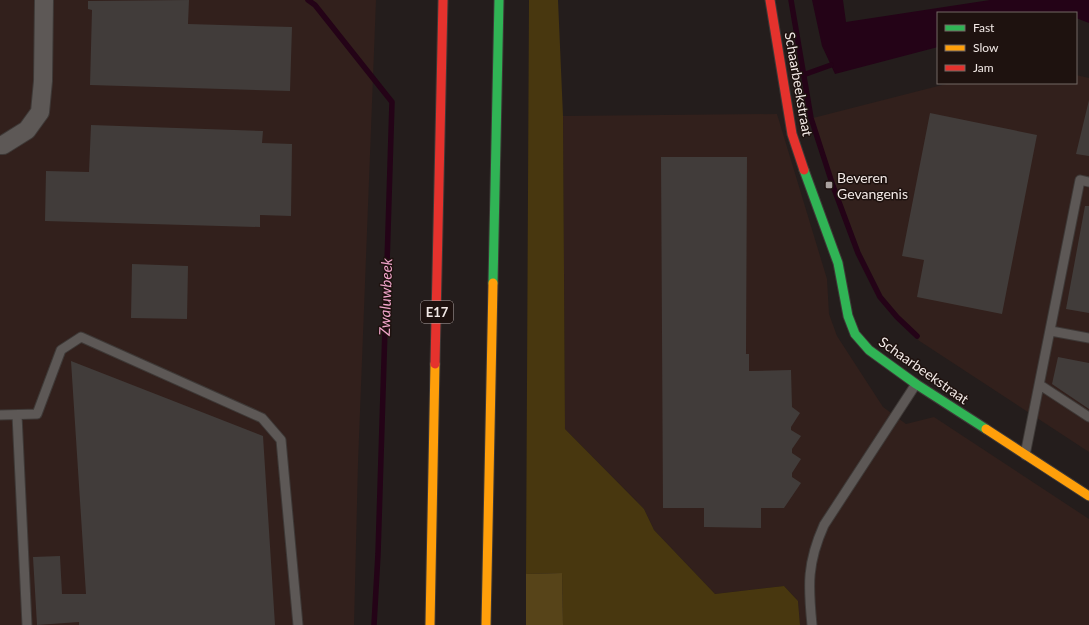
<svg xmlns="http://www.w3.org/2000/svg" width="1089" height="625" viewBox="0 0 1089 625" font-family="Lato,sans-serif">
	<rect width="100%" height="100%" fill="#241d1c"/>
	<!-- built -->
	<path fill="#32201c" d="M 0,0 L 376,0 L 358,463 L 354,625 L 0,625 Z
		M 1076,75 L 1089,78 L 1089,452 L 918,340 L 920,336 L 899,316 L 882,295 L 860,251 L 835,185 L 813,118 L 950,83 L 1076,83 Z
		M 777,114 L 827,279 L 829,314 L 837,336 L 883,407 L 906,424 L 934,417 L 1089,519 L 1089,625 L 800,625 L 798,601 L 784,586 L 715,594 L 654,530 L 644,509 L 565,429 L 563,116 Z"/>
	<!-- green -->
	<path fill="#48370f" d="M 529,0 L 558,0 L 563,116 L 565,429 L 644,509 L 654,530 L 715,594 L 784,586 L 798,601 L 800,625 L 563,625 L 562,573 L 526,574 Z"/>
	<!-- forest -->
	<path fill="#574419" d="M 562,573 L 563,625 L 526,625 L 526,574 Z"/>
	<!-- water -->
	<path fill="#240317" d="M 812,0 L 843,0 L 846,22 L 990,0 L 1089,0 L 1089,23 L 1076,18 L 1076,13 L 938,13 L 938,47 L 835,74 L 822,46 Z"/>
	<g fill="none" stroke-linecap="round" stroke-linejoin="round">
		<!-- stream -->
		<path stroke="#240317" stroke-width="5.5" d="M 308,0 L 315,5 L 392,102 L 378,554 L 374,625
			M 791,0 L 811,118 L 833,186 L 858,253 L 880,297 L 897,317 L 917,336
			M 803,75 L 831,65"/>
	</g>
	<!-- building -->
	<path fill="#413c3a" d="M 189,0 L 188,24 L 292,27 L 290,91 L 90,85 L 92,10 L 88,9 L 88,1 Z
		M 1089,100 L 1089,156 L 1076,154 Z
		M 930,113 L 1037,135 L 1002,314 L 917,297 L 924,260 L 902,256 Z
		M 91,125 L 263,131 L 262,143 L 292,144 L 291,216 L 260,215 L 260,227 L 45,221 L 46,171 L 89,172 Z
		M 661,157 L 747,157 L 746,354 L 749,354 L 749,371 L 791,370 L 792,407 L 800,413 L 791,427 L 791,430 L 801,436 L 792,449 L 792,453 L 801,459 L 792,473 L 792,477 L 801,483 L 784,508 L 761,508 L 761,528 L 704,527 L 704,508 L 663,508 Z
		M 1085,206 L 1089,206 L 1089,313 L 1066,309 Z
		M 132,264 L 188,266 L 187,319 L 131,318 Z
		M 1058,357 L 1089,363 L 1089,409 L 1052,384 Z
		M 71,361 L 263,436 L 275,625 L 79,625 L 79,622 L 37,625 L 33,557 L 60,556 L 62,594 L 86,594 Z"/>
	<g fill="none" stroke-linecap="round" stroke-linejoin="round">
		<defs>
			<path id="lane" d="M 1051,331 L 1089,338
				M 1040,385 L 1089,417
				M 0,415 L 37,414 L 61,350 L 81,337 L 262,418 L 281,440 L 298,625
				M 17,415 L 27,625
				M 1025,455 L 1080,180 L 1089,182
				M 812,625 C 808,585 807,563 824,525 L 916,384"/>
			<path id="street" d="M 0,145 L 3,145 L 27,130 L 40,112 L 43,81 L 44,0"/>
			<path id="fast" d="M 804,170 L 838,263 L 848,316 L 855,334 L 869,350 L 916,384 L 986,429
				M 493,283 L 499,0"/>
			<path id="slow" d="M 986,429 L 1089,496
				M 430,625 L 435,364
				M 486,625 L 493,283"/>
			<path id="jam" d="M 770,0 L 792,134 L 804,170
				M 435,364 L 443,0"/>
		</defs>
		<!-- lane casing -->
		<use href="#lane" stroke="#3e3937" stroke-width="11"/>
		<!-- street casing -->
		<use href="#street" stroke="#3e3937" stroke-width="20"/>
		<!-- fast casing -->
		<use href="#fast" stroke="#3e3937" stroke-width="11"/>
		<!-- slow casing -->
		<use href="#slow" stroke="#3e3937" stroke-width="11"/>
		<!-- jam casing -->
		<use href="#jam" stroke="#3e3937" stroke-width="11"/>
		<!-- lane -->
		<use href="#lane" stroke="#5d5856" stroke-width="9"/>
		<!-- street -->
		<use href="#street" stroke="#5d5856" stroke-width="18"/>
		<!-- fast -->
		<use href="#fast" stroke="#30b455" stroke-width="9"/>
		<!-- slow -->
		<use href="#slow" stroke="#ff9f0a" stroke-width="9"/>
		<!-- jam -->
		<use href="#jam" stroke="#e5322d" stroke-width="9"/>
	</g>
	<!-- markers -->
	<rect fill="#aaa29f" stroke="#1e120f" stroke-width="1.5" x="825" y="181" width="8" height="8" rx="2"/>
	<g text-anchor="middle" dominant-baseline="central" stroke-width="3" stroke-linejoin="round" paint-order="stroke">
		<!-- shield labels -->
		<rect fill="#1e120f" stroke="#b2a8a6" stroke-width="1" x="421" y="301" width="32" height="22" rx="3"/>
		<g font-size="13" font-weight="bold" fill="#f2e9e6">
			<text x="437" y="312">E17</text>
		</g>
		<!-- street labels -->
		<g font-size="14" fill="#f2e9e6" stroke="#1e120f">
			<text transform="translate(799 84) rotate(80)">Schaarbeekstraat</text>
			<text transform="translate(924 370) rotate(35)">Schaarbeekstraat</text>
		</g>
		<!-- poi labels -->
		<g font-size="14" fill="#f2e9e6" stroke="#1e120f" text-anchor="start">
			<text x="837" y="177">Beveren<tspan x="837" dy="16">Gevangenis</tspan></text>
		</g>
		<!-- water labels -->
		<g font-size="15" font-style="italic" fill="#f1a5cb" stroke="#1e120f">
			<text transform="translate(385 297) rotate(-88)">Zwaluwbeek</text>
		</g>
	</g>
	<!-- legend -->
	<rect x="937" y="12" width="140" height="72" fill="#1e120f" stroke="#736865"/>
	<rect x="945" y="25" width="20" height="6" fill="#30b455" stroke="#736865"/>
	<text x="973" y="32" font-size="12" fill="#f2e9e6">Fast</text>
	<rect x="945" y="45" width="20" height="6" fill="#ff9f0a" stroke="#736865"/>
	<text x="973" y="52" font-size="12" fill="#f2e9e6">Slow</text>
	<rect x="945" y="65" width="20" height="6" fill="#e5322d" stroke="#736865"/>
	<text x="973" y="72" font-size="12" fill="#f2e9e6">Jam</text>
</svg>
